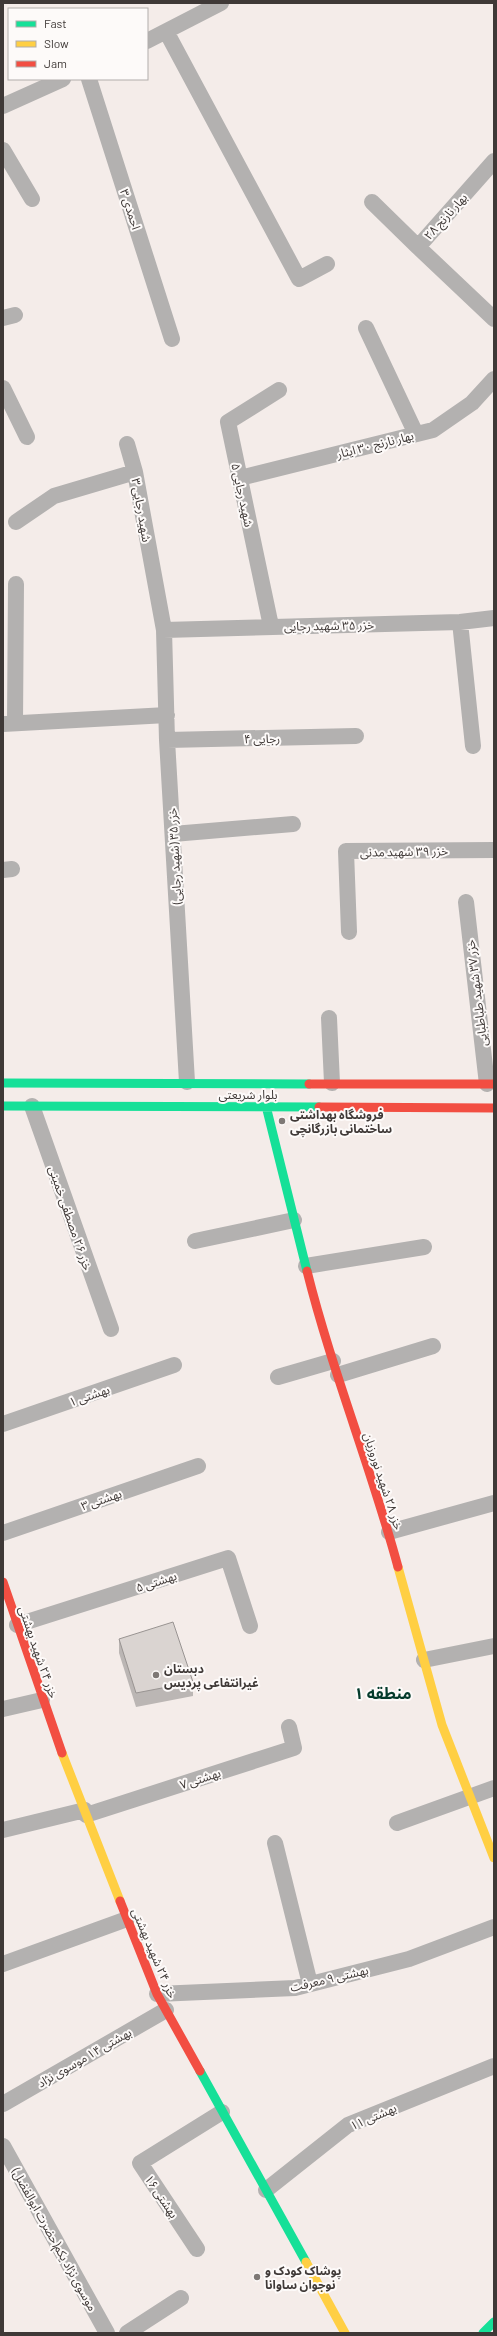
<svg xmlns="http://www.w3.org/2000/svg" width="497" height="2336" viewBox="0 0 497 2336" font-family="Barlow,'Noto Sans Arabic',sans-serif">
	<rect width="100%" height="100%" fill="#f4ece9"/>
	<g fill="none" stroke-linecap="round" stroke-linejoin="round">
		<!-- street -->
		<path stroke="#b3b1b0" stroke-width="16" d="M 167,33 L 299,279 L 327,264
			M 147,41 L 221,3
			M 89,79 L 172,339
			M 3,106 L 63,79
			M 3,150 L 32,199
			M 494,161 L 418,247 L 494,319
			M 372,202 L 418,247
			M 3,318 L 15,315
			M 366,328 L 416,434
			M 3,388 L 27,437
			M 127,444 L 135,472
			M 240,478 L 433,430 L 472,403 L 494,379
			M 16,522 L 54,496 L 135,472 L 164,630 L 167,740 L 187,1082
			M 460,622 L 473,746
			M 271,626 L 228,422 L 279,390
			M 164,630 L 460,622 L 494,618
			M 15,723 L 16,584
			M 3,724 L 167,715
			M 167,740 L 356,736
			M 173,834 L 293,824
			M 3,870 L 12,869
			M 466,902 L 487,1084
			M 349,932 L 346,851 L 494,850
			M 329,1018 L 332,1083
			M 32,1106 L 111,1329
			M 195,1241 L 294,1220
			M 306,1266 L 424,1247
			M 338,1375 L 433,1346
			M 278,1377 L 333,1361
			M 3,1424 L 174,1365
			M 389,1532 L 494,1503
			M 3,1533 L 198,1466
			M 17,1625 L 228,1558 L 250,1626
			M 424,1660 L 494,1646
			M 3,1709 L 42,1700
			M 86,1815 L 294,1748 L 289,1727
			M 397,1823 L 494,1788
			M 3,1830 L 85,1810
			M 275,1843 L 310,1984
			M 3,1964 L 127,1919
			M 157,1994 L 295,1988 L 409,1959 L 494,1927
			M 3,2104 L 166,2010
			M 3,2146 L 107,2333
			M 266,2190 L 348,2125 L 494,2066
			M 197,2249 L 140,2163 L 222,2112
			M 127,2333 L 181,2298"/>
		<!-- fast -->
		<path stroke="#16e098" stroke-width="9" d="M 3,1083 L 309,1084
			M 3,1106 L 319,1107
			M 266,1106 L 307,1271
			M 200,2071 L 306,2262
			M 483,2333 L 494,2322"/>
		<!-- slow -->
		<path stroke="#ffcf43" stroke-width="9" d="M 398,1567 L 442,1725 L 494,1858
			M 62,1753 L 120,1901
			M 306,2262 L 345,2333"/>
		<!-- jam -->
		<path stroke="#f24e42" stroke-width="9" d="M 309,1084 L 494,1084
			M 319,1107 L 494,1108
			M 307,1271 C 332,1371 371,1467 398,1567
			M 3,1582 L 62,1753
			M 120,1901 L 157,1994 L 200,2071"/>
	</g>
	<!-- wall -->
	<path fill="#bbb6b4" d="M 119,1639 L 193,1682 L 193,1696 L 136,1707 L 119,1653 Z"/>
	<!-- building -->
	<path fill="#dad4d1" stroke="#999492" d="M 173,1622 L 193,1682 L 136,1693 L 119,1639 Z"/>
	<!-- markers -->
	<g fill="#7e7875" stroke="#fdfaf9" stroke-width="1.5">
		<circle cx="282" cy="1121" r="4"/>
		<circle cx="156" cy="1675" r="4"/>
		<circle cx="257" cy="2277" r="4"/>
	</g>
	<g text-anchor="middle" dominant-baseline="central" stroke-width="4" stroke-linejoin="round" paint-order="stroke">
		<!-- street labels -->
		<g font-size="12" fill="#3f3937" stroke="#fdfaf9">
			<text transform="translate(131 209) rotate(72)">احمدی ۳</text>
			<text transform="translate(445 216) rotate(-48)">بهار نارنج ۲۸</text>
			<text transform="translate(375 444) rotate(-14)">بهار نارنج ۳۰ ایثار</text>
			<text transform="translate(243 495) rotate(78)">شهید رجایی ۵</text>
			<text transform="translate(142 510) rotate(80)">شهید رجایی ۳</text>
			<text transform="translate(329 625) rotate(-1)">خزر ۳۵ شهید رجایی</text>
			<text transform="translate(262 738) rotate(-1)">رجایی ۴</text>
			<text transform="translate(404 851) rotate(-1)">خزر ۳۹ شهید مدنی</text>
			<text transform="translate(174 856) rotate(-93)">خزر ۳۵ (شهید رجایی)</text>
			<text transform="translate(476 993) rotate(-97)">خزر ۳۷ شهید طباطبایی</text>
			<text x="248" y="1094">بلوار شریعتی</text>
			<text transform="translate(71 1218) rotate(71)">خزر ۲۶ مصطفی خمینی</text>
			<text transform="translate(89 1395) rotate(-19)">بهشتی ۱</text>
			<text transform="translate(384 1481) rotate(72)">خزر ۲۸ شهید نوروزیان</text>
			<text transform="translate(101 1499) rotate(-19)">بهشتی ۳</text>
			<text transform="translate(156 1581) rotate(-18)">بهشتی ۵</text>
			<text transform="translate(39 1652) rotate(71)">خزر ۲۴ شهید بهشتی</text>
			<text transform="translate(200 1778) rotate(-18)">بهشتی ۷</text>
			<text transform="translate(155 1953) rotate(67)">خزر ۲۴ شهید بهشتی</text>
			<text transform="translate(329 1978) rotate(-13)">بهشتی ۹ معرفت</text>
			<text transform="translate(84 2057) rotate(-30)">بهشتی ۱۴ موسوی نژاد</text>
			<text transform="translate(373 2116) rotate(-23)">بهشتی ۱۱</text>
			<text transform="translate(162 2196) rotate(56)">بهشتی ۱۶</text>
			<text transform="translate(55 2239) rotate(61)">موسوی نژاد یکم(حضرت ابوالفضل)</text>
		</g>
		<!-- poi labels -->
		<g font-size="12" font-weight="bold" fill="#3f3937" stroke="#fdfaf9" text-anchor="start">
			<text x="290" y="1114">فروشگاه بهداشتی<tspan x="290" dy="14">ساختمانی بازرگانچی</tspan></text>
			<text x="164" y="1668">دبستان<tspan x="164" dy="14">غیرانتفاعی پردیس</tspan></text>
			<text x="265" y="2270">پوشاک کودک و<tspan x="265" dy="14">نوجوان ساوانا</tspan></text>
		</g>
		<!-- district labels -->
		<g font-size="16" font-weight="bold" fill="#053b2c" stroke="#fdfaf9">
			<text x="383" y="1692">منطقه ۱</text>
		</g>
	</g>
	<!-- border -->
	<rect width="497" height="2336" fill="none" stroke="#3f3937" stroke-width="8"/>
	<!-- legend -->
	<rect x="8" y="8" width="140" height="72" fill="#fdfaf9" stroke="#b1adab"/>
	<rect x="16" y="21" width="20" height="6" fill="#16e098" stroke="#b1adab"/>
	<text x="44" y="28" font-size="12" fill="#3f3937">Fast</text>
	<rect x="16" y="41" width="20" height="6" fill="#ffcf43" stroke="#b1adab"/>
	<text x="44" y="48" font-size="12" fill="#3f3937">Slow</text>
	<rect x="16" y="61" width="20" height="6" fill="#f24e42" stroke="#b1adab"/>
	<text x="44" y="68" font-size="12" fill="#3f3937">Jam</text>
</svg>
